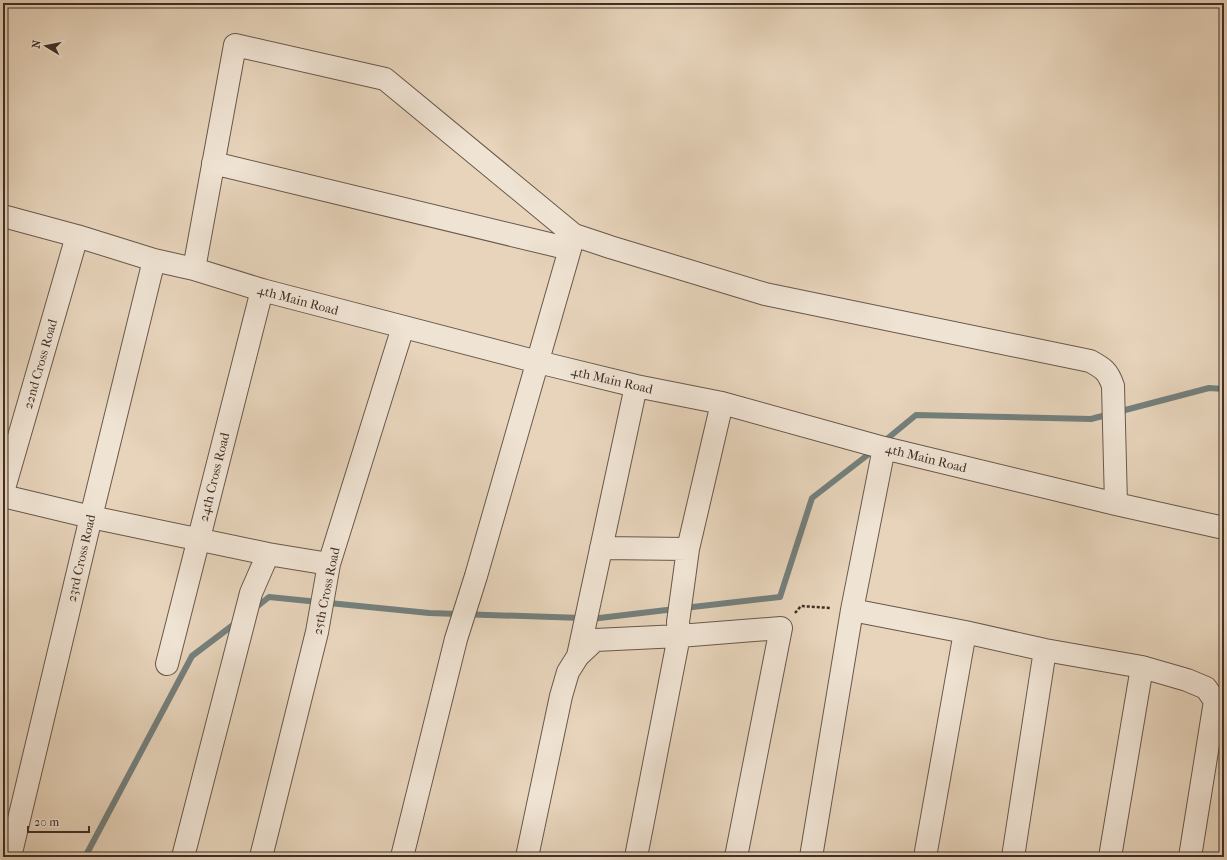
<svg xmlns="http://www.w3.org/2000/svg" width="1227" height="860" viewBox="0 0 1227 860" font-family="'IM FELL French Canon',serif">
	<rect width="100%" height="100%" fill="#e7d4bb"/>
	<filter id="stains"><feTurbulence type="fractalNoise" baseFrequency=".005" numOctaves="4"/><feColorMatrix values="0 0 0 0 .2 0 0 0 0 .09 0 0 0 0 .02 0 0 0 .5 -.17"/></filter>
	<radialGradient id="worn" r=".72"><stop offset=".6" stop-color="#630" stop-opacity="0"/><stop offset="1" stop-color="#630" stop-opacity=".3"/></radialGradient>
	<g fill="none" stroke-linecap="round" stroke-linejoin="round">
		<!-- stream -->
		<path stroke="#74807d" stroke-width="6" d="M 882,443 L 916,415 L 1091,419 L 1209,388 L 1224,389
			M 684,608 L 780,597 L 812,498 L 874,450
			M 254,609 L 269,597 L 429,613 L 582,618
			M 591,619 L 675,609
			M 85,857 L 192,656 L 237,622"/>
		<defs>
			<path id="street" d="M 213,163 L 570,249
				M 3,216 L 77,236 L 154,260 L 194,269 L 262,290 L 538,362 L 636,386 L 722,403 L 884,448 L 1116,504 L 1224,528
				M 194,269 L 235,45 L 385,79 L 574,235 L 610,247 L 765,294 L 1090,361 C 1103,368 1108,371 1113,386 L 1116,504
				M 3,492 L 77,236
				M 3,496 L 91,517 L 268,554 L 329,564
				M 601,548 L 688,549
				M 852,610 L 965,632 L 1045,650 L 1142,667 L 1187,680 L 1206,688 L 1215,701 L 1190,857
				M 578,656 L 636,386
				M 167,664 L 262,290
				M 10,857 L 91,517 L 154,260
				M 183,857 L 251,593 L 268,554
				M 261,857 L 317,632 L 329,564 L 403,327
				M 402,857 L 456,639 L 476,576 L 574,235
				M 527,857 L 561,696 L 568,672 L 578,656 L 595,640 L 679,636 L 781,628 L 736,857
				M 636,857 L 679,636 L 678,622 L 688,549 L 722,403
				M 811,857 L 852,610 L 884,448
				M 925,857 L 965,632
				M 1013,857 L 1045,650
				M 1110,857 L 1142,667"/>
		</defs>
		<!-- street casing -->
		<use href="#street" stroke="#69584b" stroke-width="24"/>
		<!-- path -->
		<path stroke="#3f2e26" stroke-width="2.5" stroke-dasharray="3 2" stroke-linecap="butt" d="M 795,613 L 801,606 L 831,608"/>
		<!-- street -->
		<use href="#street" stroke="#efe3d3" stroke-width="22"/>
	</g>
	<g text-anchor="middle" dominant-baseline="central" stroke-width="3" stroke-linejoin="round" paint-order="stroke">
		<!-- street labels -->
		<g font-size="13" fill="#3f2e26" stroke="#efe3d3">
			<text transform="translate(298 300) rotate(15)">4th Main Road</text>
			<text transform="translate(40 364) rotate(-74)">22nd Cross Road</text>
			<text transform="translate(612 380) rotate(13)">4th Main Road</text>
			<text transform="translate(926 458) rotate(14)">4th Main Road</text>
			<text transform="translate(214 477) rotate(-76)">24th Cross Road</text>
			<text transform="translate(81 558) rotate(-77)">23rd Cross Road</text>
			<text transform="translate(326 591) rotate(-78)">25th Cross Road</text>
		</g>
	</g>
	<!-- margin -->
	<rect width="1227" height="860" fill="none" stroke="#e7d4bb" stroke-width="16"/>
	<rect x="4" y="4" width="1219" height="852" fill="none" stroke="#3f2e26" stroke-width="2"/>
	<rect x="8" y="8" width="1211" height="844" fill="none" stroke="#3f2e26"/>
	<!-- north arrow -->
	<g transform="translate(46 46) rotate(280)" stroke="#efe3d3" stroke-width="3" paint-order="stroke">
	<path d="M0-3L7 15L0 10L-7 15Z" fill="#3f2e26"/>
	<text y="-6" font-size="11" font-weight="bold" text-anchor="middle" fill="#3f2e26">N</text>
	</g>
	<!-- scale -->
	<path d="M28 826v6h61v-6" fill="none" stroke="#3f2e26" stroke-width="2"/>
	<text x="34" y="826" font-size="12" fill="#3f2e26" stroke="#efe3d3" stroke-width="3" paint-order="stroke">20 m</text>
	<rect width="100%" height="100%" filter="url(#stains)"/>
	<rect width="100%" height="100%" fill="url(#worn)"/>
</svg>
